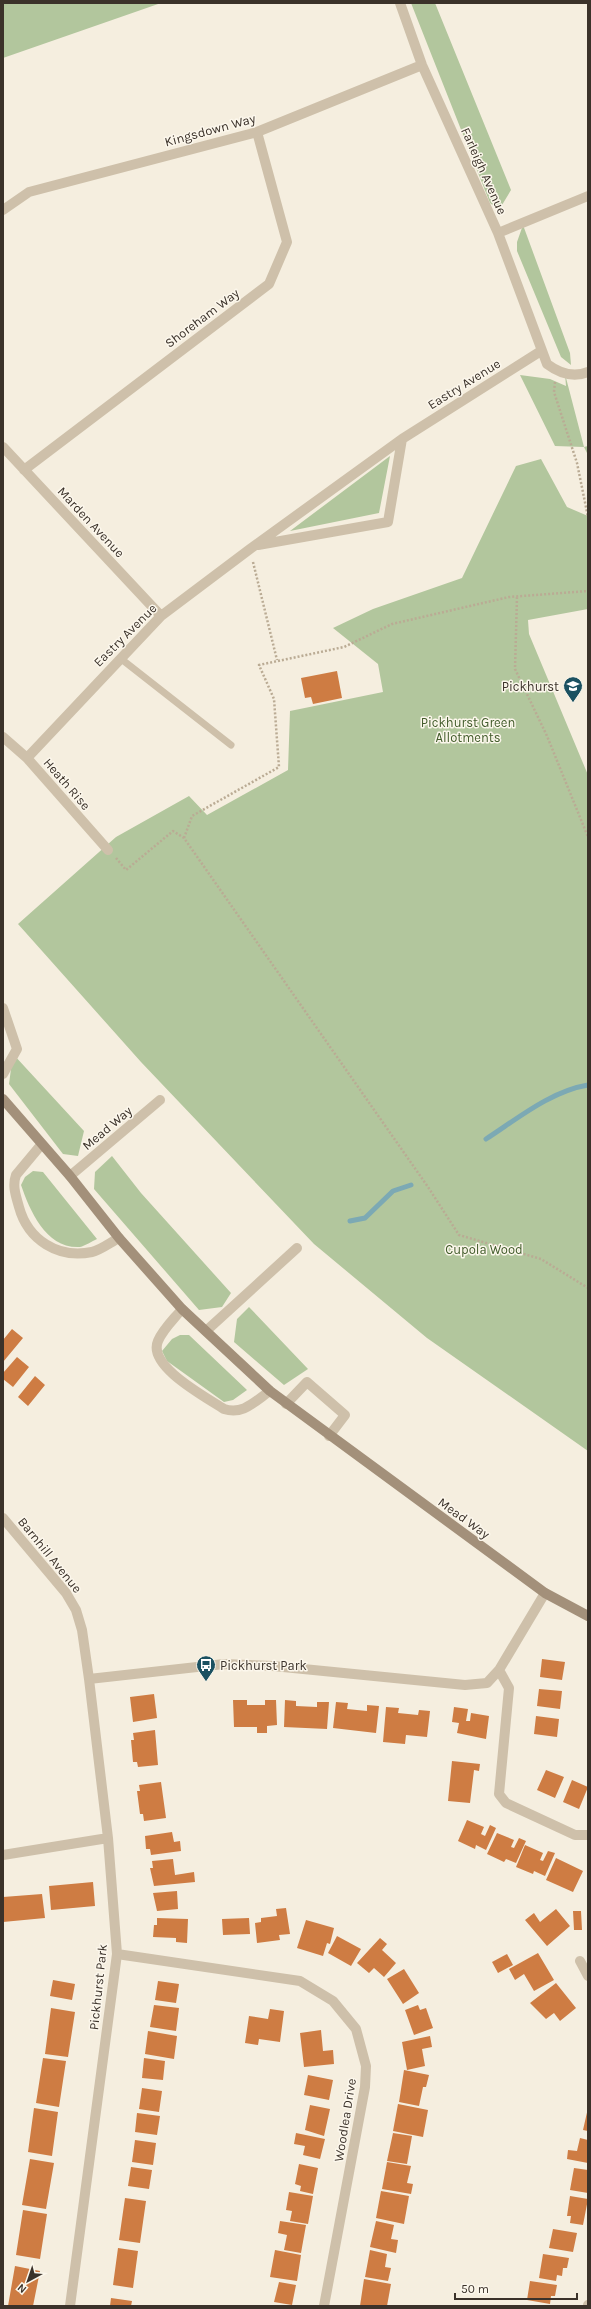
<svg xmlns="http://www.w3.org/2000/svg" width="591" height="2309" viewBox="0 0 591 2309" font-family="Karla,sans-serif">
	<rect width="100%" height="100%" fill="#f5eedf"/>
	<!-- green -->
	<path fill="#b2c69d" d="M 3,3 L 161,3 L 3,58 Z
		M 411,3 L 435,3 L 511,190 L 499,210 L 490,203 Z
		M 523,225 L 570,353 L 571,365 L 561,357 L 517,251 L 517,242 Z
		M 565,374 L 584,447 L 588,446 L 588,455 L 584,447 L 555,446 L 520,375 L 550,379 L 566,386 Z
		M 390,456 L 379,513 L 290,531 Z
		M 541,459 L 567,507 L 588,516 L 588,609 L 528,620 L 529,634 L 588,775 L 588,1451 L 427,1338 L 314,1244 L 141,1062 L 18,924 L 116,837 L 189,796 L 207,815 L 288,770 L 290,711 L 383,692 L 378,664 L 333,628 L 373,609 L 462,578 L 516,466 Z
		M 13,1054 L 84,1131 L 78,1156 L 63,1154 L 9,1084 Z
		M 112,1156 L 141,1193 L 231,1293 L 222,1307 L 199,1310 L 94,1189 L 95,1172 Z
		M 33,1171 L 43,1172 L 97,1239 C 92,1241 85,1246 80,1247 C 46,1249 30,1211 21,1185 L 25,1177 Z
		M 249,1307 L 308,1369 L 284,1385 L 234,1342 L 237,1319 Z
		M 180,1335 L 189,1335 L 247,1390 L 233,1400 L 224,1402 L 167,1361 L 162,1351 L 172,1339 Z"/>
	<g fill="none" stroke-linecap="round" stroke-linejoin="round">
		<!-- stream -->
		<path stroke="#7ca9b4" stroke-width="5" d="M 486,1139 C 517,1119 551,1091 588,1085
			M 350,1221 L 365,1218 L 393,1191 L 411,1185"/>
	</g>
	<!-- building -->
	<path fill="#ce7c43" d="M 337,671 L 342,698 L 313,704 L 311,697 L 305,698 L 301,678 Z
		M 12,1329 L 23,1338 L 3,1362 L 3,1340 Z
		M 17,1357 L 29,1367 L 13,1387 L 3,1379 L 3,1373 Z
		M 35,1376 L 45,1385 L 28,1406 L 18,1397 Z
		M 542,1659 L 565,1662 L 562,1680 L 540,1677 Z
		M 539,1689 L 562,1691 L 560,1709 L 537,1706 Z
		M 154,1694 L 157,1718 L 133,1722 L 130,1697 Z
		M 233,1700 L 247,1700 L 247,1705 L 265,1705 L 265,1700 L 276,1700 L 277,1725 L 267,1726 L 267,1733 L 257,1733 L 257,1727 L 234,1727 Z
		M 285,1700 L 296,1701 L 296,1706 L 317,1707 L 317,1702 L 329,1702 L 327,1729 L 284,1727 Z
		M 336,1702 L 348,1703 L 347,1709 L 367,1711 L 367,1705 L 379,1706 L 376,1733 L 333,1728 Z
		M 386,1707 L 399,1708 L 398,1713 L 418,1715 L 419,1710 L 430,1711 L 427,1737 L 406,1735 L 405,1744 L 383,1742 Z
		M 454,1707 L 468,1709 L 466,1721 L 470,1721 L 471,1713 L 489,1716 L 486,1739 L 457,1733 L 459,1723 L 452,1722 Z
		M 536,1716 L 559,1719 L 557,1737 L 534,1734 Z
		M 155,1730 L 158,1765 L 138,1767 L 137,1762 L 133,1762 L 131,1740 L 134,1740 L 133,1733 Z
		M 452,1761 L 480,1764 L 479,1771 L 474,1770 L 470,1803 L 448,1801 Z
		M 546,1770 L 564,1777 L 555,1798 L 537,1790 Z
		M 572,1780 L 588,1787 L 579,1809 L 563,1802 Z
		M 161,1782 L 166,1818 L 144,1821 L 143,1814 L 140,1814 L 137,1791 L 140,1791 L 139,1785 Z
		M 467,1820 L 484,1827 L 481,1834 L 485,1836 L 490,1825 L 496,1828 L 486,1850 L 476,1845 L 475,1849 L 458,1841 Z
		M 172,1832 L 174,1842 L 180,1841 L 181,1851 L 151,1855 L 150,1849 L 146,1849 L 145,1836 Z
		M 497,1833 L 514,1840 L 511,1847 L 514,1848 L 519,1838 L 526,1841 L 516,1863 L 506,1859 L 504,1862 L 487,1854 Z
		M 525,1845 L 543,1853 L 540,1860 L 543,1861 L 548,1851 L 555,1853 L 545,1876 L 534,1871 L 533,1874 L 516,1867 Z
		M 556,1858 L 583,1871 L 573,1892 L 546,1880 Z
		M 173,1859 L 175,1875 L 194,1872 L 195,1882 L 154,1886 L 150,1868 L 153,1868 L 152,1861 Z
		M 93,1882 L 95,1906 L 51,1910 L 49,1886 Z
		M 177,1891 L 178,1909 L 157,1911 L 153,1893 Z
		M 42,1894 L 45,1918 L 3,1922 L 3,1897 Z
		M 286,1908 L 290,1934 L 279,1935 L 280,1940 L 257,1943 L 255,1923 L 261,1922 L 261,1918 L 277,1916 L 276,1909 Z
		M 556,1909 L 570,1926 L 547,1946 L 525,1920 L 534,1913 L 540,1922 Z
		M 573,1911 L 581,1911 L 582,1930 L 574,1930 Z
		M 157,1918 L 188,1919 L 187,1943 L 176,1942 L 176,1938 L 153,1937 L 154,1925 L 157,1925 Z
		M 249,1918 L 250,1934 L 223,1935 L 222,1919 Z
		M 306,1920 L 334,1928 L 330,1944 L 327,1943 L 323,1956 L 297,1948 Z
		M 337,1936 L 361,1949 L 351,1966 L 328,1953 Z
		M 380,1938 L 387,1944 L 382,1950 L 396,1963 L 384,1977 L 374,1968 L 369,1973 L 357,1963 Z
		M 538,1953 L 554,1980 L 534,1991 L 524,1974 L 515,1980 L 509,1969 Z
		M 507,1954 L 513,1965 L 498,1973 L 492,1962 Z
		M 404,1969 L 419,1993 L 403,2004 L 387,1979 Z
		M 53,1980 L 75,1984 L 72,2000 L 50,1996 Z
		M 158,1981 L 179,1984 L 176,2003 L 155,2000 Z
		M 556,1983 L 576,2008 L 560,2021 L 554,2013 L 546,2019 L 530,2003 Z
		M 154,2005 L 179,2008 L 176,2031 L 150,2027 Z
		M 418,2005 L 420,2010 L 426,2008 L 433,2028 L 414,2035 L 405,2010 Z
		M 51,2008 L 75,2012 L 68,2057 L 45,2054 Z
		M 270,2009 L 284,2011 L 280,2042 L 259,2039 L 258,2045 L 245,2043 L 249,2016 L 268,2019 Z
		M 321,2030 L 323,2051 L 333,2050 L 334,2064 L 304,2067 L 300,2033 Z
		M 148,2031 L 177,2036 L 174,2059 L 145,2054 Z
		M 430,2036 L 432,2047 L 422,2049 L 425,2066 L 407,2070 L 402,2042 Z
		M 43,2058 L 66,2061 L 59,2107 L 36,2103 Z
		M 144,2058 L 165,2061 L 163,2080 L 142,2078 Z
		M 404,2070 L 429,2075 L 426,2087 L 423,2087 L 419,2106 L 399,2102 Z
		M 308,2075 L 333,2080 L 329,2100 L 304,2095 Z
		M 142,2088 L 162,2091 L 159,2112 L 139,2109 Z
		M 398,2104 L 428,2110 L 423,2137 L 393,2131 Z
		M 310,2105 L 330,2109 L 324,2136 L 305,2130 Z
		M 34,2108 L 58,2112 L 52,2156 L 28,2152 Z
		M 588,2108 L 588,2131 L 583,2130 Z
		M 137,2113 L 160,2116 L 157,2135 L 135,2132 Z
		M 296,2133 L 325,2139 L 320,2159 L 303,2155 L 305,2146 L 294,2144 Z
		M 393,2133 L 412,2136 L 407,2164 L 387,2161 Z
		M 580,2138 L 588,2140 L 588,2163 L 567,2159 L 568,2150 L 577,2151 Z
		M 135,2140 L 156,2143 L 153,2165 L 132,2162 Z
		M 30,2159 L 54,2163 L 46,2209 L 22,2205 Z
		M 387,2162 L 411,2166 L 407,2183 L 413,2184 L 411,2194 L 382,2189 Z
		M 299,2164 L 318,2168 L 313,2194 L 300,2191 L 301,2186 L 295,2184 Z
		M 131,2167 L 152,2170 L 149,2189 L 128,2186 Z
		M 574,2168 L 588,2170 L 588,2193 L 570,2190 Z
		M 381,2191 L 409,2196 L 404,2224 L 376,2218 Z
		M 289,2192 L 313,2196 L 308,2224 L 290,2221 L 292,2211 L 286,2210 Z
		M 570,2196 L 588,2199 L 583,2225 L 570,2223 L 571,2216 L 567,2216 Z
		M 125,2198 L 146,2201 L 140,2243 L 119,2240 Z
		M 23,2210 L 47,2214 L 40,2259 L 16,2255 Z
		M 280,2221 L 306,2225 L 301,2253 L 284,2250 L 287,2235 L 278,2233 Z
		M 376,2221 L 394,2225 L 391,2239 L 398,2240 L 396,2253 L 370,2247 Z
		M 553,2229 L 577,2233 L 573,2252 L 549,2248 Z
		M 118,2248 L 138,2251 L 133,2288 L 113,2285 Z
		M 275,2250 L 301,2255 L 297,2281 L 270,2277 Z
		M 370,2250 L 387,2254 L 385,2267 L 391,2268 L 388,2281 L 365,2277 Z
		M 543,2254 L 569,2258 L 567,2268 L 563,2268 L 562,2276 L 557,2275 L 556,2281 L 539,2278 Z
		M 15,2266 L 40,2271 L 33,2306 L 8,2306 Z
		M 364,2279 L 391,2284 L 387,2306 L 360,2306 Z
		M 530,2281 L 557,2285 L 555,2296 L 551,2296 L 550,2304 L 527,2300 Z
		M 279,2282 L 296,2285 L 292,2305 L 274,2302 Z
		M 111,2298 L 132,2301 L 131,2306 L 110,2306 Z"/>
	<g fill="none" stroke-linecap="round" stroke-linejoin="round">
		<!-- path -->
		<path stroke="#baab94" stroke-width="2.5" stroke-dasharray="2 2" stroke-linecap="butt" d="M 555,382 L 554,392 L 577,463 L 588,517
			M 253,562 L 277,660
			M 517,597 L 515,669 L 547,736 L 588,837
			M 184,838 L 192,816 L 279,767 L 274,699 L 259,665 L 344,647 L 392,624 L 509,597 L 588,591
			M 116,858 L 126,870 L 173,831 L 184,838 L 428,1187 L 459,1235 L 541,1259 L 588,1288"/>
		<!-- lane -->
		<path stroke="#cec0aa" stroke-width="7" d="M 120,658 L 231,745"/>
		<!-- street -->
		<path stroke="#cec0aa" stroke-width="10" d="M 400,3 L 422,65 L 498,233 L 547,364 C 559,373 573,378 588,372
			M 3,210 L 29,192 L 257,132 L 422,65
			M 498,233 L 588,196
			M 3,447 L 161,616
			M 24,470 L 269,284 L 287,242 L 257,132
			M 258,545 L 388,522 L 402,439
			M 3,737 L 27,758 L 108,850
			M 27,758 L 161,616 L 250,549 L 402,439 L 541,351
			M 3,1008 L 17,1049 L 3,1074
			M 41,1145 L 16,1175 C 12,1186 16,1196 19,1207 C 28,1240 58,1259 92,1252 C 101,1250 111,1242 119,1238
			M 70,1176 L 160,1100
			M 182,1309 C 174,1319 163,1329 158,1341 C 147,1366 206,1397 224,1409 C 243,1415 254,1402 270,1391
			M 206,1331 L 297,1248
			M 286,1404 L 307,1382 L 345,1415 L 329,1436
			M 3,1518 L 66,1593 L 76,1610 L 82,1630 L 89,1679 L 108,1838 L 117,1954 L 70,2306
			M 499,1670 L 509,1688 L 499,1794 L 506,1803 L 575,1835 L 588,1835
			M 89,1679 L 224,1664 L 273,1666 L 465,1685 L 487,1683 L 499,1670 L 545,1593
			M 3,1855 L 108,1838
			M 117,1954 L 300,1981 L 333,2001 L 356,2029 L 366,2066 L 365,2087 L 324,2306
			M 580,1961 L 588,1976
			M 588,2306 L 588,2305"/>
		<!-- secondary -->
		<path stroke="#a3907a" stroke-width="10" d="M 3,1099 L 70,1176 L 119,1238 L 182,1309 L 270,1391 L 545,1593 L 588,1616"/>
	</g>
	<!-- icons -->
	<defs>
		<symbol id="school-pin" viewBox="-11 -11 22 30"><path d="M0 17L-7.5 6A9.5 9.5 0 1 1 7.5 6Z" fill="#1b5161" stroke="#fcf7ec"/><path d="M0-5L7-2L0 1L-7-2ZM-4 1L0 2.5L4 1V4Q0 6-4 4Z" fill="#fff"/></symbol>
		<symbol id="bus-pin" viewBox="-11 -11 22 30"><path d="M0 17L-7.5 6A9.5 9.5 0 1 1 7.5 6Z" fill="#1b5161" stroke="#fcf7ec"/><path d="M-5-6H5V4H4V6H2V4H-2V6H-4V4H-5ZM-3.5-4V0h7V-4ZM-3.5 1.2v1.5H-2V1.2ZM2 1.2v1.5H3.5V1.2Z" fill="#fff"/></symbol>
	</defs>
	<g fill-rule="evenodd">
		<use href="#school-pin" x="562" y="675" width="22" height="30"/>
		<use href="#bus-pin" x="195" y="1654" width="22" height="30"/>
	</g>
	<g text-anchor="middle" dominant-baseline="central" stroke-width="3" stroke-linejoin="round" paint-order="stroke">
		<!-- street labels -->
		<g font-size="13" fill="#3b322a" stroke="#fcf7ec">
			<text transform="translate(210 130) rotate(-15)">Kingsdown Way</text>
			<text transform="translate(484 171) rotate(66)">Farleigh Avenue</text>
			<text transform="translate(202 318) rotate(-37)">Shoreham Way</text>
			<text transform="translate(464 384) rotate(-32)">Eastry Avenue</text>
			<text transform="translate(91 522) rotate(47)">Marden Avenue</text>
			<text transform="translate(125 635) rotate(-45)">Eastry Avenue</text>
			<text transform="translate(67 784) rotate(49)">Heath Rise</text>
			<text transform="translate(107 1128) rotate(-40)">Mead Way</text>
			<text transform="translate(464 1518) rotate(36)">Mead Way</text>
			<text transform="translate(50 1555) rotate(51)">Barnhill Avenue</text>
			<text transform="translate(98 1987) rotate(-84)">Pickhurst Park</text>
			<text transform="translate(345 2120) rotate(-81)">Woodlea Drive</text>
		</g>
		<!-- poi labels -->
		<g font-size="13" fill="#3b322a" stroke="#fcf7ec" text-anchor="end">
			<text x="559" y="686">Pickhurst</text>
			<text x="220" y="1665" text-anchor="start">Pickhurst Park</text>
		</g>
		<!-- park labels -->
		<g font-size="13" fill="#425c2b" stroke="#fcf7ec">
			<text x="468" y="722">Pickhurst Green<tspan x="468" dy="15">Allotments</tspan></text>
			<text x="484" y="1249">Cupola Wood</text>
		</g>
	</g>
	<!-- border -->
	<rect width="591" height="2309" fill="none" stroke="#3b322a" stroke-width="8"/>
	<!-- north arrow -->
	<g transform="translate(28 2281) rotate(220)" stroke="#fcf7ec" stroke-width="3" paint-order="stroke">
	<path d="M0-3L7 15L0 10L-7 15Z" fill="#3b322a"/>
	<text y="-6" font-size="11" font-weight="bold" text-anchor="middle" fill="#3b322a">N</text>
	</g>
	<!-- scale -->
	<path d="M455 2293v6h122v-6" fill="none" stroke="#3b322a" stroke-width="2"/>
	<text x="461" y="2293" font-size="12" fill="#3b322a" stroke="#fcf7ec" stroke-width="3" paint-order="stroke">50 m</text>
</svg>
